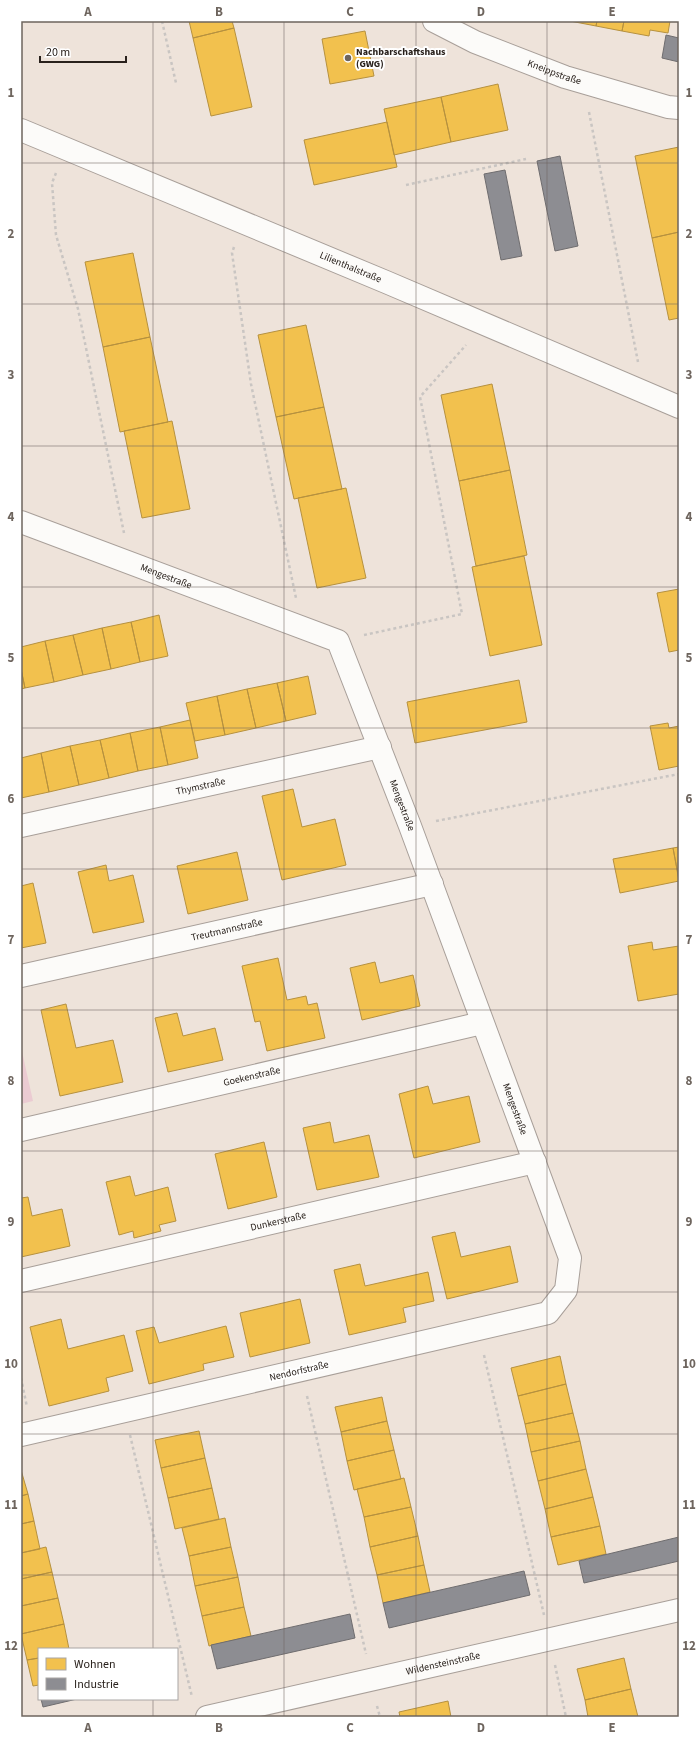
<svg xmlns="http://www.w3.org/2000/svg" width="700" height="1738" viewBox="0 0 700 1738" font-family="'Source Sans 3',sans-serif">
	<rect width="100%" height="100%" fill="#eee3da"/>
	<!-- green -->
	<path fill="#ebcbd2" d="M 21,1047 L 33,1101 L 21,1104 Z"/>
	<!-- homes -->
	<path fill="#f2c14e" stroke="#b6913f" d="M 189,21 L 232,21 L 234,28 L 193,38 Z
		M 570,21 L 597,21 L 596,26 Z
		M 597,21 L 624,21 L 622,31 L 596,26 Z
		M 624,21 L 670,21 L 668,33 L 650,30 L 649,36 L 622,31 Z
		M 234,28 L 252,107 L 211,116 L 193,38 Z
		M 365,31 L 374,76 L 330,84 L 322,39 Z
		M 498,84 L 508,130 L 451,142 L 441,97 Z
		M 441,97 L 451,142 L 394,155 L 384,109 Z
		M 387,122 L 397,167 L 314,185 L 304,140 Z
		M 679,147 L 679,232 L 652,238 L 635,156 Z
		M 679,232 L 679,318 L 669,320 L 652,238 Z
		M 133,253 L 150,337 L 103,347 L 85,262 Z
		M 306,325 L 324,407 L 276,417 L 258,335 Z
		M 150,337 L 168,422 L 120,432 L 103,347 Z
		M 492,384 L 510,470 L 459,481 L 441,395 Z
		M 324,407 L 342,489 L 294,499 L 276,417 Z
		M 172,421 L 190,509 L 142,518 L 124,431 Z
		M 510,470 L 527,555 L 476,566 L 459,481 Z
		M 346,488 L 366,578 L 317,588 L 298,498 Z
		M 524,556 L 542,645 L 490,656 L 472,567 Z
		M 679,589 L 679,650 L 669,652 L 657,593 Z
		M 159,615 L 168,656 L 140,662 L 131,622 Z
		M 131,622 L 140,662 L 111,669 L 102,628 Z
		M 102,628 L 111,669 L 83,675 L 73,635 Z
		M 73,635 L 83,675 L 54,682 L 45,641 Z
		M 45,641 L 54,682 L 25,688 L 21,669 L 21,647 Z
		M 21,669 L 25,688 L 21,689 Z
		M 308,676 L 316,714 L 286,721 L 277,683 Z
		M 519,680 L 527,722 L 415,743 L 407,702 Z
		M 277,683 L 286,721 L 256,728 L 247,689 Z
		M 247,689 L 256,728 L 225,735 L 217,696 Z
		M 217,696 L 225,735 L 195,741 L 186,703 Z
		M 190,720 L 198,758 L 168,765 L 160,727 Z
		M 668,723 L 669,728 L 679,726 L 679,766 L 659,770 L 650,726 Z
		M 160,727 L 168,765 L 138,771 L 130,733 Z
		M 130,733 L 138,771 L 109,778 L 100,740 Z
		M 100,740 L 109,778 L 79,785 L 70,746 Z
		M 70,746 L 79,785 L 49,792 L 41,753 Z
		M 41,753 L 49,792 L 21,798 L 21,758 Z
		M 293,789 L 302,827 L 335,819 L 346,865 L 282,880 L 262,796 Z
		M 679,847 L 679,879 L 673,848 Z
		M 673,848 L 679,881 L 620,893 L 613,859 Z
		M 237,852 L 248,900 L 188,914 L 177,866 Z
		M 106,865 L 109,881 L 133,875 L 144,922 L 93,933 L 78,872 Z
		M 33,883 L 46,943 L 21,948 L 21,886 Z
		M 652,942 L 653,950 L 679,946 L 679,994 L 638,1001 L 628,946 Z
		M 278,958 L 287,1000 L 306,996 L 308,1005 L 317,1003 L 325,1038 L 267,1051 L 260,1021 L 255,1022 L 242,966 Z
		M 375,962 L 380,983 L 413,975 L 420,1006 L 362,1020 L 350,968 Z
		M 66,1004 L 76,1048 L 113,1040 L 123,1082 L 60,1096 L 41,1010 Z
		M 177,1013 L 183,1036 L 215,1028 L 223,1060 L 168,1072 L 155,1018 Z
		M 428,1086 L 433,1104 L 469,1096 L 480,1142 L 414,1158 L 399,1094 Z
		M 330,1122 L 334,1143 L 369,1135 L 379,1177 L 317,1190 L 303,1128 Z
		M 264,1142 L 277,1197 L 228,1209 L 215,1154 Z
		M 130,1176 L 135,1196 L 168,1187 L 176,1221 L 159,1225 L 161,1231 L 134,1238 L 133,1231 L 119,1235 L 106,1182 Z
		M 28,1197 L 32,1216 L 62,1209 L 70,1246 L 21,1257 L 21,1198 Z
		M 455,1232 L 461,1257 L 510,1246 L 518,1282 L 447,1299 L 432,1237 Z
		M 360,1264 L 365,1286 L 428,1272 L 434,1301 L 403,1308 L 406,1322 L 349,1335 L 334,1270 Z
		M 300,1299 L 310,1343 L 250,1357 L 240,1313 Z
		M 61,1319 L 68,1349 L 124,1335 L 133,1371 L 106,1378 L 109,1391 L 49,1406 L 30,1327 Z
		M 226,1326 L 234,1357 L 203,1364 L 204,1370 L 149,1384 L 136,1331 L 154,1327 L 159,1343 Z
		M 560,1356 L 566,1384 L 518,1396 L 511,1368 Z
		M 566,1384 L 573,1413 L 525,1424 L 518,1396 Z
		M 382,1397 L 387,1421 L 341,1432 L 335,1407 Z
		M 573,1413 L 580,1441 L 531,1452 L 525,1424 Z
		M 387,1421 L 394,1450 L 347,1461 L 341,1432 Z
		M 199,1431 L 205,1458 L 161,1468 L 155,1440 Z
		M 580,1441 L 586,1469 L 538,1481 L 531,1452 Z
		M 394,1450 L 401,1479 L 354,1490 L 347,1461 Z
		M 205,1458 L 212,1488 L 168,1498 L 161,1468 Z
		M 586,1469 L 593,1497 L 545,1509 L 538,1481 Z
		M 21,1470 L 28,1494 L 21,1496 Z
		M 404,1478 L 411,1507 L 364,1517 L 357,1489 Z
		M 212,1488 L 219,1519 L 175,1529 L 168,1498 Z
		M 28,1494 L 34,1521 L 21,1524 L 21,1496 Z
		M 593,1497 L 600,1526 L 551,1537 L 545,1509 Z
		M 411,1507 L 418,1536 L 370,1547 L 364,1517 Z
		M 225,1518 L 231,1547 L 189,1556 L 182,1528 Z
		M 34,1521 L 40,1549 L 21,1553 L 21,1524 Z
		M 600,1526 L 606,1554 L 558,1565 L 551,1537 Z
		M 418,1536 L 424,1565 L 377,1575 L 370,1547 Z
		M 46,1547 L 52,1572 L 21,1579 L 21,1553 Z
		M 231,1547 L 238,1577 L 195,1586 L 189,1556 Z
		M 424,1565 L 430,1592 L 383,1603 L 377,1575 Z
		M 52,1572 L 58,1598 L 21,1606 L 21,1579 Z
		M 238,1577 L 244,1607 L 202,1616 L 195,1586 Z
		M 58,1598 L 64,1624 L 21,1634 L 21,1606 Z
		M 244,1607 L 251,1636 L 209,1646 L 202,1616 Z
		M 64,1624 L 69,1649 L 39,1649 L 39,1658 L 27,1660 L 21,1634 Z
		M 39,1658 L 39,1685 L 33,1686 L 27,1660 Z
		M 624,1658 L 631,1689 L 585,1700 L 577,1669 Z
		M 631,1689 L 638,1717 L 588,1717 L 585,1700 Z
		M 448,1701 L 451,1717 L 400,1717 L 399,1712 Z"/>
	<!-- industry -->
	<path fill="#8d8d92" stroke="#6f6d6f" d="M 666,35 L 679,38 L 679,62 L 662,58 Z
		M 560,156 L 578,246 L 555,251 L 537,161 Z
		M 505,170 L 522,256 L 501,260 L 484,174 Z
		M 679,1537 L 679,1561 L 584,1583 L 579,1561 Z
		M 524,1571 L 530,1595 L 389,1628 L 383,1603 Z
		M 350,1614 L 355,1638 L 217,1669 L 211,1645 Z
		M 41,1699 L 77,1699 L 43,1707 Z"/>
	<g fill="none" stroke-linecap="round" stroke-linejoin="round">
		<defs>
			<g id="street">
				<path id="s1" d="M 434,21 L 475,42 L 565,77 L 668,107 L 679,108"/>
				<path id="s2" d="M 21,522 L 338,641 L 410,826 L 570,1258 L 566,1290 L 548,1313 L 21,1435"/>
				<path id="s3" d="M 21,826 L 380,747"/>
				<path id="s4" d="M 21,976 L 432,884"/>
				<path id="s5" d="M 21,1130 L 482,1023"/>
				<path id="s6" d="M 21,1281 L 535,1162"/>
				<path id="s7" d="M 207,1717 L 679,1610"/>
			</g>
			<g id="secondary">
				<path id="s8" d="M 21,130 L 386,282 L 679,407"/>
			</g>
		</defs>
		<!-- street casing -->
		<use href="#street" stroke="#a89f99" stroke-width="24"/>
		<!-- secondary casing -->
		<use href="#secondary" stroke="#a89f99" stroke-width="24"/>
		<!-- path -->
		<path stroke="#c9c5c2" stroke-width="2.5" stroke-dasharray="3 3" stroke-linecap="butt" d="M 162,21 L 176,83
			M 589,112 L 638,362
			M 56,173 L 52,183 L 56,235 L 78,309 L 124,533
			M 406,185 L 526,159
			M 234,247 L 232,253 L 251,384 L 296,598
			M 364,635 L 462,614 L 420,397 L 466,345
			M 436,821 L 679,774
			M 484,1355 L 544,1615
			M 21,1378 L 27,1407
			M 307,1396 L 366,1654
			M 130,1435 L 192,1697
			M 555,1665 L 566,1717
			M 377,1706 L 380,1717"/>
		<!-- street -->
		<use href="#street" stroke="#fcfbf9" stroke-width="22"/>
		<!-- secondary -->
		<use href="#secondary" stroke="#fcfbf9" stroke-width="22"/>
	</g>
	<!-- grid -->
	<path fill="none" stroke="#6e655e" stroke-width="1" stroke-opacity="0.55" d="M 153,21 L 153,1649M 284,21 L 284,1717M 416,21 L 416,1717M 547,21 L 547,1717M 21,163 L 679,163M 21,304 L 679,304M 21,446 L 679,446M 21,587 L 679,587M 21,728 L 679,728M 21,869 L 679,869M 21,1010 L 679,1010M 21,1151 L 679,1151M 21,1292 L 679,1292M 21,1434 L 679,1434M 21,1575 L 679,1575M 153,1699 L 153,1717"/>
	<!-- markers -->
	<circle fill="#6e655e" stroke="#fff" stroke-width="1.5" cx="348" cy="58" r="4"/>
	<g text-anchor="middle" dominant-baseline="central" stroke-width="4" stroke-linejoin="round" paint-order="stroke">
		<!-- poi labels -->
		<g font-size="10" font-weight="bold" fill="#29211c" stroke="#fff" text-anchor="start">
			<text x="356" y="52">Nachbarschaftshaus<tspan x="356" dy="12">(GWG)</tspan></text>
		</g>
		<!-- street labels -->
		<g font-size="10" fill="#29211c" stroke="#fff">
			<text stroke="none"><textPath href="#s1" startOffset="131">Kneippstraße</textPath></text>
			<text stroke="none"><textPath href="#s8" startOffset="357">Lilienthalstraße</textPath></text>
			<text stroke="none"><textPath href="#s2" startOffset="155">Mengestraße</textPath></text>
			<text stroke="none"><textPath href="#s3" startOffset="184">Thymstraße</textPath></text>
			<text stroke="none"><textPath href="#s2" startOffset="515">Mengestraße</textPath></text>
			<text stroke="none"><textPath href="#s4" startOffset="211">Treutmannstraße</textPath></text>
			<text stroke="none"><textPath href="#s5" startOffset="237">Goekenstraße</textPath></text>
			<text stroke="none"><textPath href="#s2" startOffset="839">Mengestraße</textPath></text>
			<text stroke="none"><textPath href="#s6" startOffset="264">Dunkerstraße</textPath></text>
			<text transform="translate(299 1371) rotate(-13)">Nendorfstraße</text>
			<text stroke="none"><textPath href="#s7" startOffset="242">Wildensteinstraße</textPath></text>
		</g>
	</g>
	<!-- border -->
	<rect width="700" height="1738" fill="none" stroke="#ffffff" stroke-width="44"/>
	<!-- legend -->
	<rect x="38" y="1648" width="140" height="52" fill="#ffffff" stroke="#a9a6a4"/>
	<rect x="46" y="1658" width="20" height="12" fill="#f2c14e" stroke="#a9a6a4"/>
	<text x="74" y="1668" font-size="12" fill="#29211c">Wohnen</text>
	<rect x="46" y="1678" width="20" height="12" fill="#8d8d92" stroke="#a9a6a4"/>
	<text x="74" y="1688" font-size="12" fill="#29211c">Industrie</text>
	<!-- scale -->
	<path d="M40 56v6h86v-6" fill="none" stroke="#29211c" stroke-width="2"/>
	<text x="46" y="56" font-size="12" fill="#29211c" stroke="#ffffff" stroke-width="3" paint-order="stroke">20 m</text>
	<rect x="22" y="22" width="656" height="1694" fill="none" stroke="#6e655e" stroke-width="1.5"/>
	<g font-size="13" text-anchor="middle" font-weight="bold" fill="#6e655e">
		<text x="88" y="16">A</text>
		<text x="219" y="16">B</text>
		<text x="350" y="16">C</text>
		<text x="481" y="16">D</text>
		<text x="612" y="16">E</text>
		<text x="11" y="97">1</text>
		<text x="689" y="97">1</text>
		<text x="11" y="238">2</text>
		<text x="689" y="238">2</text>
		<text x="11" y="379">3</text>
		<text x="689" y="379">3</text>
		<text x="11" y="521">4</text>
		<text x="689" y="521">4</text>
		<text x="11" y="662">5</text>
		<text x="689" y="662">5</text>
		<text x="11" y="803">6</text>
		<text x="689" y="803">6</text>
		<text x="11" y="944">7</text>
		<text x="689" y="944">7</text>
		<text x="11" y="1085">8</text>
		<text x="689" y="1085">8</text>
		<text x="11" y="1226">9</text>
		<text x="689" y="1226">9</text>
		<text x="11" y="1368">10</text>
		<text x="689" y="1368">10</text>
		<text x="11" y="1509">11</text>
		<text x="689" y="1509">11</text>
		<text x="11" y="1650">12</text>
		<text x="689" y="1650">12</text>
		<text x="88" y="1732">A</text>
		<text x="219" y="1732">B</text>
		<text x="350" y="1732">C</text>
		<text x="481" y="1732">D</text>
		<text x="612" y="1732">E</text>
	</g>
</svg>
